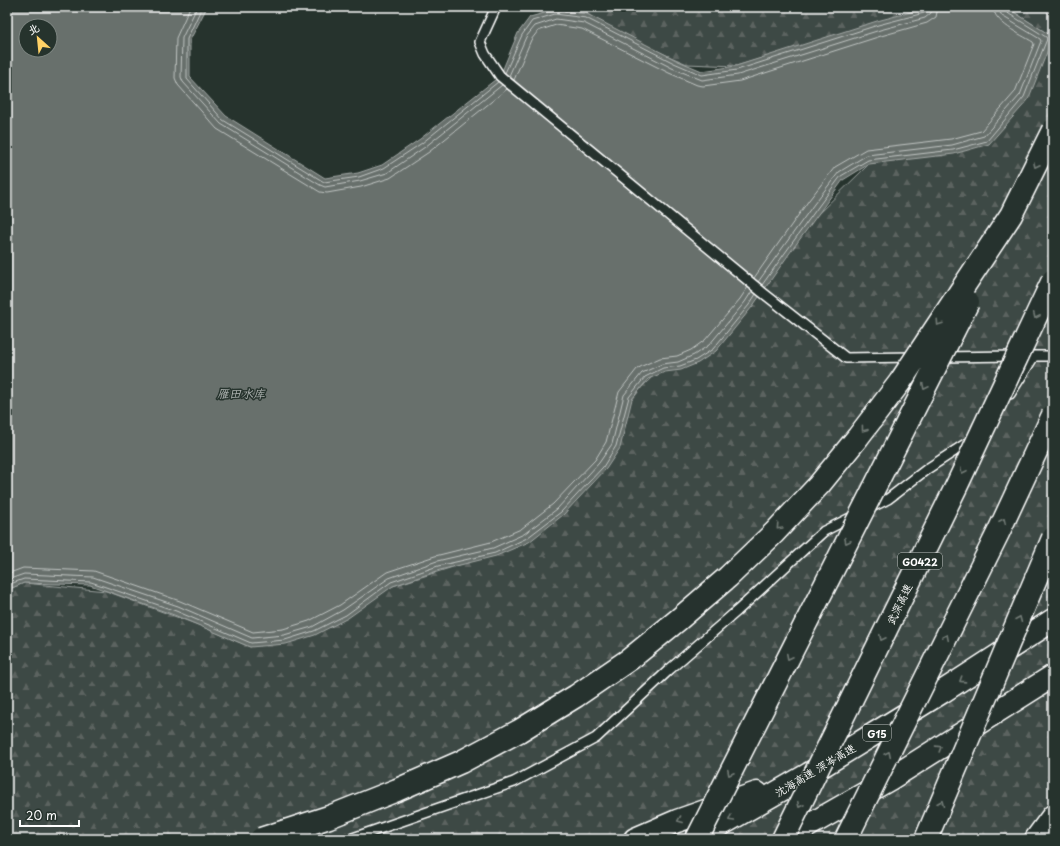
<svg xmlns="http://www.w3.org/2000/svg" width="1060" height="846" viewBox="0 0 1060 846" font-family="'Playpen Sans','LXGW WenKai TC',sans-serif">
	<defs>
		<pattern id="forest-firs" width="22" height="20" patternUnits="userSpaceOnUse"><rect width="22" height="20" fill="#3e4944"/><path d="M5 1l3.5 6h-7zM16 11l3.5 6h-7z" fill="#5b6460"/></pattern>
	</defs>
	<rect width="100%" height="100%" fill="#26332d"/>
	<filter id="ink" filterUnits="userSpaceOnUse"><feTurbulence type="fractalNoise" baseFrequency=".025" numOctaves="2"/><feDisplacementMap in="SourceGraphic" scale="8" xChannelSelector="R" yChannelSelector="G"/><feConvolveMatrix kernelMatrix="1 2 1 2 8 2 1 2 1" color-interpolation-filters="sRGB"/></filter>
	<g filter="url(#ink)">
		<!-- forest -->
		<path fill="url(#forest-firs)" stroke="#9ea4a2" d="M 560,7 L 935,7 L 736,66 L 687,64 L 568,12 Z
			M 1006,7 L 1053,7 L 1053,839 L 7,839 L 7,590 L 24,583 L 106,591 L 201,626 L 250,647 L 393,586 L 519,546 L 642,387 L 869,164 L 1053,37 Z"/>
		<!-- water -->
		<path fill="#67706c" stroke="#a4a9a7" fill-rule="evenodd" d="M 7,7 L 207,7 L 190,40 L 190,77 L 226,116 L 325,178 L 358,173 L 382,165 L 420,139 L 500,76 L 518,33 L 530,17 L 555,10 L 587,14 L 676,60 L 702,71 L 736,66 L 877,21 L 930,7 L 1006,7 L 1053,37 L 1028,100 L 989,144 L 954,154 L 869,164 L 843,180 L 789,254 L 752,307 L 716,351 L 698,363 L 681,370 L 665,372 L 648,379 L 632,399 L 620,448 L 606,469 L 563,515 L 529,542 L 496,556 L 440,570 L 393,586 L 348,618 L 315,635 L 286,644 L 250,647 L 174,615 L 90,585 L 24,583 L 7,590 ZM 26,26 L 50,26 L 50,50 L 26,50 Z"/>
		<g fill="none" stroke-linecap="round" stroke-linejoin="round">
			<!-- shore -->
			<path stroke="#c2c6c4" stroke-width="1" d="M 190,7 L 176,38 L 175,78 L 178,85 L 217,129 L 320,192 L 327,193 L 361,187 L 390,178 L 429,152 L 507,89
				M 197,7 L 182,38 L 181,77 L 183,82 L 221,124 L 320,185 L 325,187 L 360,181 L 387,173 L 425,147 L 502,85
				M 202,7 L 187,39 L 187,79 L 223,120 L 324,182 L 359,177 L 384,168 L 422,143 L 498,82
				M 505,73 L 522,35 L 532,21 L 555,14 L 586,18 L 674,63 L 702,75 L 737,70 L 878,25 L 924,13 L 926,11 L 927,7
				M 509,76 L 526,37 L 535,26 L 556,19 L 584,23 L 672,68 L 702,80 L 738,75 L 880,30 L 925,18 L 931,13 L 932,7
				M 514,80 L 531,40 L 538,31 L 556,25 L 582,29 L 669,73 L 697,85 L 703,86 L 740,81 L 881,36 L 927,23 L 936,17 L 938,7
				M 754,278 L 809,200 L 835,167 L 866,149 L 951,139 L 981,131 L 1015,92 L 1034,44 L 1033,42 C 1020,34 994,23 993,7
				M 758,282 L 814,204 L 839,172 L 867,155 L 952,145 L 984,136 L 1020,95 L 1041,41 L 1040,39 L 1002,16 L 1000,12 L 999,7
				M 762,285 L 818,207 L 841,176 L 868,160 L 953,150 L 987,141 L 1024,97 L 1047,39 L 1046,37 L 1006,12 L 1004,7
				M 7,574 L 23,568 L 94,571 L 180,601 L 253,632 L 283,629 L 309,621 L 340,605 L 387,572 L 435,556 L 491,542 L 521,529 L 553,504 L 595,460 L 606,442 L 619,392 L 637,369 L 642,366 L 660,358 L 677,356 L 691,350 L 705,340 L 740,299 L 748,287
				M 7,580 L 24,574 L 93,577 L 178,606 L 252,638 L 284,635 L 312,627 L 343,610 L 389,578 L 437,561 L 493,548 L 524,534 L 557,509 L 599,463 L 612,444 L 624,395 L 642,373 L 662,364 L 678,362 L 694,355 L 709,345 L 745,302 L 752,291
				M 7,585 L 24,579 L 91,582 L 176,611 L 251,643 L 285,640 L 314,631 L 346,615 L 391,582 L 438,566 L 495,553 L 527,538 L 561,512 L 603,467 L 616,446 L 629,397 L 645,377 L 663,368 L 680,366 L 696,360 L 713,349 L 749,305 L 756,294"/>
			<defs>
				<path id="lane" d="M 496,7 L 480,42 L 485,54 L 500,76 L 762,292 L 846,358 L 914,357
					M 1029,356 L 1053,356
					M 941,357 L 1016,356
					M 1010,394 L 1034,356
					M 868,509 L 888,499 L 927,469 L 973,439
					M 350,839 L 514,782 L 596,738 L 670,669 L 737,611 L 824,531 L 856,515"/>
				<path id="highway" d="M 635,839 L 677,821 L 757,793
					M 696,839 L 809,774 L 942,692 L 1053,620
					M 785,839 L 890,779 L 1053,676
					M 1036,839 L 1053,816"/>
			</defs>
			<!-- lane casing -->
			<use href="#lane" stroke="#fff" stroke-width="12"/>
			<!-- highway casing -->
			<use href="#highway" stroke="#fff" stroke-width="25"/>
			<!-- lane -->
			<use href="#lane" stroke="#26332d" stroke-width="9"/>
			<!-- highway -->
			<use href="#highway" stroke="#26332d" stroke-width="22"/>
			<defs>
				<path id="highway-bridge" d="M 261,839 L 329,817 L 397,790 L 461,762 L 519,731 L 576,696 L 630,659 L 678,620 L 728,577 L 774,533 L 819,485 L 858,437 L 900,382 L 1011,215 L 1053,130
					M 697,839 L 968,302
					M 783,839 L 957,485 L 1053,280
					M 846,839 L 998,533 L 1053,415
					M 926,839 L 1053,538"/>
			</defs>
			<!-- highway-bridge casing -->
			<use href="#highway-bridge" stroke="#fff" stroke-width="25" stroke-linecap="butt"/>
			<!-- highway-bridge -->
			<use href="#highway-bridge" stroke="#26332d" stroke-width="22"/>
		</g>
		<!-- one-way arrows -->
		<defs><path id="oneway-chevron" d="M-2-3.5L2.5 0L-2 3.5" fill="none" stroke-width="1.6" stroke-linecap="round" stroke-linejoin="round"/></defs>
		<g stroke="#727a76">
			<use href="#oneway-chevron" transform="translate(1036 165) rotate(116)"/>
			<use href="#oneway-chevron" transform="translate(1036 316) rotate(115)"/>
			<use href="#oneway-chevron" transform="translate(939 323) rotate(124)"/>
			<use href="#oneway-chevron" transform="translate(925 387) rotate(117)"/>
			<use href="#oneway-chevron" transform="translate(864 429) rotate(127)"/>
			<use href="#oneway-chevron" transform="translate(963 471) rotate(115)"/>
			<use href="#oneway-chevron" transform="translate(1003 521) rotate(-65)"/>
			<use href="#oneway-chevron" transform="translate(779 527) rotate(133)"/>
			<use href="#oneway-chevron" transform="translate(847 541) rotate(117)"/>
			<use href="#oneway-chevron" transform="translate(1019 619) rotate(-67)"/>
			<use href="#oneway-chevron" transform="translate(946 637) rotate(-64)"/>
			<use href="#oneway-chevron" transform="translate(882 638) rotate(116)"/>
			<use href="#oneway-chevron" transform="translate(789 657) rotate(117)"/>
			<use href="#oneway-chevron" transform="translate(962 680) rotate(147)"/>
			<use href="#oneway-chevron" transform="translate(939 748) rotate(-32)"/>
			<use href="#oneway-chevron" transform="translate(888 754) rotate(-64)"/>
			<use href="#oneway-chevron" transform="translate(730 773) rotate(117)"/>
			<use href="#oneway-chevron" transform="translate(941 803) rotate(-67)"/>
			<use href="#oneway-chevron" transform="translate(800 805) rotate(116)"/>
			<use href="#oneway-chevron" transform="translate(731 819) rotate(150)"/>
			<use href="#oneway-chevron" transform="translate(680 820) rotate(159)"/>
		</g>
	</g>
	<g text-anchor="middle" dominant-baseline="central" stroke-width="3" stroke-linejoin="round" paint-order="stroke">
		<!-- shield labels -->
		<g fill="#26332d" stroke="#bec2c0" stroke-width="1">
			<rect x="898" y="553" width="44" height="16" rx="3"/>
			<rect x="863" y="725" width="28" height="16" rx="3"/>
		</g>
		<g font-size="10" font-weight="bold" fill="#fff">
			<text x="920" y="561">G0422</text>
			<text x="877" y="733">G15</text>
		</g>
		<!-- street labels -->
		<g font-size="11" fill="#fff" stroke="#26332d">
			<text transform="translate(899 604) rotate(-64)">武深高速</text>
			<text transform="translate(815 770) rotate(-31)">沈海高速 深岑高速</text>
		</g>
		<!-- water labels -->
		<g font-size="12" font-style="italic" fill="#b3b8b6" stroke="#26332d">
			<text x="241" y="393">雁田水库</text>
		</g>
	</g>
	<!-- margin -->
	<rect width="1060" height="846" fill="none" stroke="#26332d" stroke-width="24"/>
	<rect x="12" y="12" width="1036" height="822" fill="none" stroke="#fff" stroke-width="1.5" filter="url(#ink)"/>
	<!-- north arrow -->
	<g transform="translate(38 38) rotate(333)"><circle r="19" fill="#26332d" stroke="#7d8581"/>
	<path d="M0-3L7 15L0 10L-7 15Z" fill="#ffd166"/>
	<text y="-6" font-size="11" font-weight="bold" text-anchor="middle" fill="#ffffff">北</text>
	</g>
	<!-- scale -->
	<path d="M20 820v6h59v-6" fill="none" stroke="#ffffff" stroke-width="2"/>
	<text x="26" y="820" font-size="12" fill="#ffffff" stroke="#26332d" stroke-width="3" paint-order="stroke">20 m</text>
</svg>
